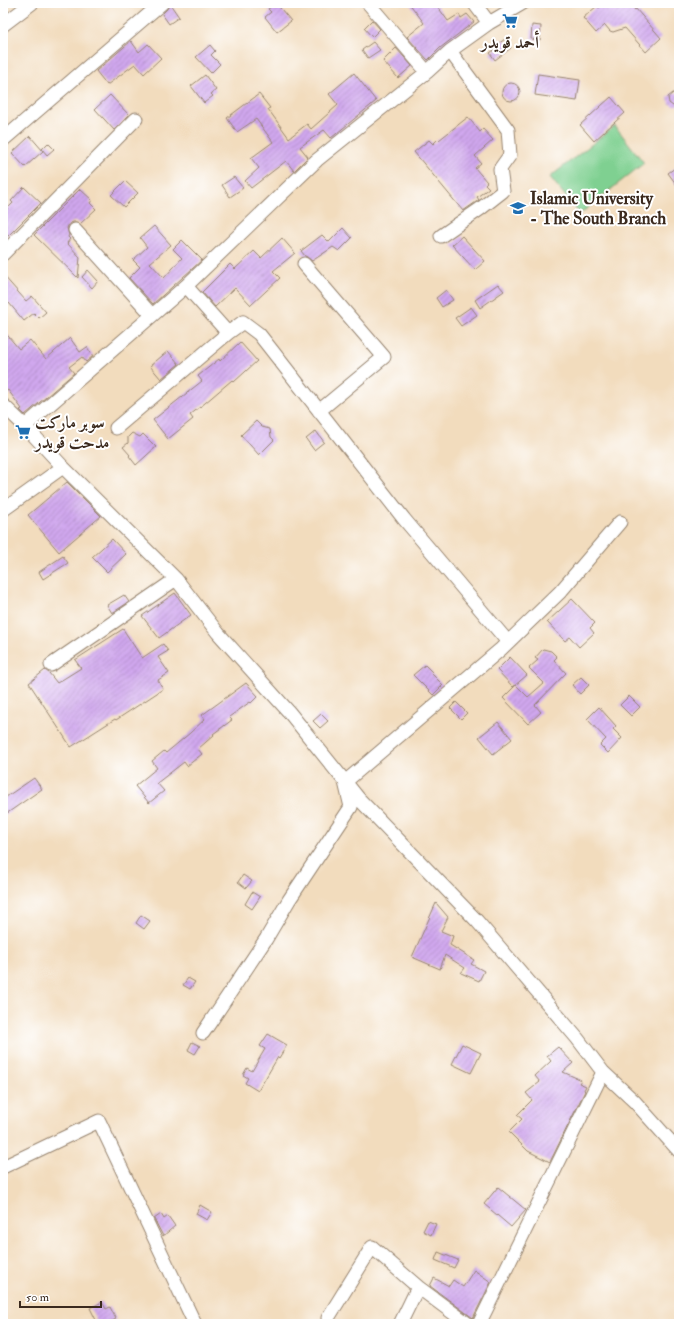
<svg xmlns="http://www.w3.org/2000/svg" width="682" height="1327" viewBox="0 0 682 1327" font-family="'IM FELL Double Pica',Amiri,serif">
	<defs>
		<pattern id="building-hatch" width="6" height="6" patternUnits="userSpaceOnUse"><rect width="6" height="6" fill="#d0a7ee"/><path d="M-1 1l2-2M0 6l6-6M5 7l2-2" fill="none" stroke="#aa88c0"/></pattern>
	</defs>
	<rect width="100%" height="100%" fill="#fff"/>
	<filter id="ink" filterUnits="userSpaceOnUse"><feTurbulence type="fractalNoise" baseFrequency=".025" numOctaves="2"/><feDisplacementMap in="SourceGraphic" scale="8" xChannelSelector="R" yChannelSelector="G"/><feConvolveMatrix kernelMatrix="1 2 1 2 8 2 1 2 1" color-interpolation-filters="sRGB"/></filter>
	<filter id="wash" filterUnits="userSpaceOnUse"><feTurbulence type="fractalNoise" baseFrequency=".012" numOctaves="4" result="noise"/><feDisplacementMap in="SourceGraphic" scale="16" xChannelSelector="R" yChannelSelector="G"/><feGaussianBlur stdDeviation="0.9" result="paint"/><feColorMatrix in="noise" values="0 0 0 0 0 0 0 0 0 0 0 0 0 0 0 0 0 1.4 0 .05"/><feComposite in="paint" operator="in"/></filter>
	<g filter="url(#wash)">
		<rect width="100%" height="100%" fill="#f2dcbd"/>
		<!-- pitch -->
		<path fill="#7fd091" stroke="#5d7d58" d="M 615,126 L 644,163 L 580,214 L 550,177 Z"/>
		<g id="blocks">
			<!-- building -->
			<path fill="url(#building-hatch)" d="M 276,3 L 291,21 L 277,32 L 265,17 L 271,12 L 268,9 Z
				M 409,3 L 435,3 L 448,21 L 459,14 L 461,18 L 467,14 L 474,22 L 440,48 L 428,60 L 407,37 L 424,23 Z
				M 604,3 L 628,3 L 635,10 L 636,9 L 661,38 L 646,52 L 625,28 L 613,32 L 610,31 L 605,25 L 596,33 L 583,18 L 597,6 L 599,8 Z
				M 170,4 L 179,17 L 169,24 L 162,14 L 167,9 Z
				M 372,20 L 380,29 L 372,37 L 364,28 Z
				M 532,25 L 541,26 L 540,40 L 531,39 Z
				M 505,39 L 511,48 L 495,60 L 490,53 L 499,46 L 498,44 Z
				M 131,41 L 139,52 L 148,44 L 161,58 L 144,74 L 135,64 L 107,85 L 96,71 Z
				M 373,42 L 380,50 L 368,58 L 362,50 Z
				M 210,45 L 215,51 L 211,55 L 220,64 L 211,73 L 196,57 Z
				M 396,48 L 412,66 L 398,78 L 383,61 Z
				M 354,73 L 376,101 L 331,138 L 324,130 L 300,147 L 308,157 L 294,171 L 286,161 L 251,188 L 245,181 L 259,168 L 251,158 L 273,142 L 256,119 L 237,132 L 227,118 L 259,94 L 270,108 L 268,109 L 289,138 L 307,124 L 311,129 L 338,105 L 329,94 Z
				M 538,74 L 580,80 L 577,101 L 535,95 Z
				M 205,75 L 216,90 L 211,94 L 213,96 L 204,103 L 191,86 Z
				M502 92a9 9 0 1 1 18 0a9 9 0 1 1-18 0Z
				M 673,93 L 679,93 L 679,106 L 673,106 L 669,103 L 668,97 Z
				M 110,95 L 129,115 L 114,130 L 95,109 Z
				M 611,97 L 625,113 L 594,141 L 580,125 Z
				M 468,117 L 480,132 L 483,129 L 493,140 L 475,156 L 481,163 L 475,168 L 487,182 L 485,184 L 489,188 L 477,197 L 479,200 L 463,211 L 414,152 L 429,140 L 433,144 L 438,139 L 439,140 Z
				M 30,136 L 43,151 L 25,167 L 12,153 Z
				M 48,143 L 54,149 L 47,155 L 42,149 Z
				M 675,168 L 679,174 L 679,188 L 668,173 Z
				M 234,177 L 243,188 L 230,197 L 222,185 Z
				M 125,181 L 138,193 L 124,207 L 111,195 Z
				M 24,187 L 41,203 L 8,236 L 3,231 L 3,213 L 13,203 L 11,201 Z
				M 80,189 L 92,200 L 90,203 L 96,209 L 80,224 L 77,222 L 73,222 L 69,224 L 67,228 L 69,235 L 68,237 L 70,239 L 67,243 L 80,257 L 78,278 L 34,235 Z
				M 154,226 L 171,245 L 150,263 L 164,278 L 182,258 L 173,249 L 182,240 L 202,260 L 153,304 L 129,278 L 140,267 L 133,260 L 147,247 L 140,238 Z
				M 343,228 L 352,238 L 339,251 L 333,247 L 312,261 L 307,257 L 305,256 L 301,251 L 322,235 L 329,242 Z
				M 462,236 L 485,261 L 475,270 L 452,245 Z
				M 282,238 L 295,253 L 273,271 L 280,278 L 251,305 L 235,288 L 215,307 L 202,292 L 230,264 L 235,269 L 254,251 L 261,258 Z
				M 88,270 L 98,281 L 92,288 L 82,277 Z
				M 3,275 L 26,301 L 32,296 L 46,312 L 39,318 L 34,313 L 24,321 L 9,303 L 3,308 Z
				M 498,284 L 504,291 L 480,308 L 475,300 Z
				M 446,290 L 453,300 L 442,307 L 436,298 Z
				M 471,307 L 477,315 L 461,326 L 455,318 Z
				M 3,330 L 19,349 L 30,340 L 46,359 L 70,338 L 80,352 L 87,347 L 93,356 L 86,362 L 82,357 L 69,367 L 74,373 L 25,415 L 20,410 L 22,409 L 8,390 L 3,394 Z
				M 240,342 L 257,361 L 234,382 L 232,380 L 205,403 L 190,415 L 193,419 L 168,439 L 153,420 L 202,381 L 198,376 L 219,359 L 220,361 Z
				M 168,351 L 179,364 L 161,379 L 150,366 Z
				M 256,421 L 262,427 L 270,429 L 271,437 L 274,440 L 259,455 L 241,435 Z
				M 316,431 L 324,442 L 314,450 L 306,439 Z
				M 132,433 L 140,437 L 143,434 L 156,447 L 136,465 L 129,456 L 130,455 L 123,447 L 128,443 L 128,437 Z
				M 67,482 L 101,516 L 59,552 L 28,515 Z
				M 112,539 L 126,554 L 107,572 L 92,557 Z
				M 63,556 L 68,563 L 43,579 L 39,572 Z
				M 175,593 L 191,615 L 159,638 L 142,616 Z
				M 124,595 L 129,602 L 112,613 L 107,605 Z
				M 572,599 L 595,623 L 590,628 L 594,633 L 579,647 L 570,637 L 565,641 L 547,622 Z
				M 123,629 L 142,658 L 163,644 L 168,651 L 158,657 L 169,673 L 158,680 L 163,689 L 116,720 L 115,719 L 71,747 L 29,683 L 45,670 L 49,673 L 57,683 L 81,668 L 75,660 Z
				M 543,649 L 551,651 L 557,657 L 554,660 L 566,673 L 535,705 L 541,712 L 528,724 L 503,698 L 516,685 L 528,697 L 544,683 L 529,668 L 538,660 L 535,658 Z
				M 510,657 L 527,675 L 513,687 L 497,670 Z
				M 425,665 L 432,672 L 431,673 L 443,685 L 433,695 L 413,675 Z
				M 581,677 L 589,685 L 580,694 L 572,685 Z
				M 246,683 L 258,696 L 251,703 L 250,702 L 229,717 L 232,720 L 213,734 L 214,735 L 198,749 L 202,754 L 187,766 L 184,762 L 157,783 L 164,791 L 149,803 L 135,786 L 157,768 L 152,761 L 164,751 L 166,753 L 190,733 L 205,719 L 202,715 Z
				M 629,696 L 640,707 L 631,716 L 620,705 Z
				M 456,702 L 467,713 L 461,719 L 450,708 Z
				M 599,707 L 616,726 L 613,729 L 622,738 L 608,753 L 600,745 L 606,739 L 587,719 Z
				M 321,714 L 328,721 L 320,728 L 313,721 Z
				M 498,722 L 512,739 L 493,754 L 479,737 Z
				M 34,778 L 42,789 L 3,816 L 3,799 Z
				M 243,875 L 252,881 L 246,888 L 238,882 Z
				M 252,892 L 260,897 L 252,909 L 245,904 Z
				M 436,903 L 448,917 L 441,931 L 453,936 L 450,945 L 474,960 L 471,964 L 484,971 L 479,981 L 461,973 L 465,968 L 445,955 L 440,969 L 412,957 Z
				M 141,915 L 150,921 L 144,929 L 136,923 Z
				M 188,978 L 195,982 L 190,989 L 183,985 Z
				M 268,1034 L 287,1045 L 279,1058 L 278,1057 L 258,1091 L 245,1083 L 248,1078 L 243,1075 L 247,1068 L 252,1071 L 265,1049 L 260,1046 Z
				M 192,1042 L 200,1046 L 195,1054 L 188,1050 Z
				M 462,1044 L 481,1053 L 471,1073 L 452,1064 Z
				M 558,1047 L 573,1063 L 563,1072 L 581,1080 L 579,1083 L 586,1086 L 584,1090 L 585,1091 L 550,1162 L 528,1151 L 509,1132 L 522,1119 L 517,1115 L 532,1100 L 526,1093 L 540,1082 L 535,1076 L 551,1061 L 547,1056 Z
				M 498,1187 L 526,1210 L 511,1227 L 484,1204 Z
				M 200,1205 L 212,1212 L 207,1220 L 196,1214 Z
				M 161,1214 L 164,1219 L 168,1216 L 175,1226 L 163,1236 L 154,1219 Z
				M 428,1221 L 436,1224 L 431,1235 L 423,1231 Z
				M 438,1252 L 458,1260 L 454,1268 L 435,1260 Z
				M 474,1270 L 491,1282 L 473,1318 L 430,1286 L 434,1278 L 449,1286 L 453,1280 L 463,1287 Z
				M 102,1302 L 106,1309 L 110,1307 L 116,1319 L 106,1324 L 98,1324 L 90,1308 Z"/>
		</g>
	</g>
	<g filter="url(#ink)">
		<use href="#blocks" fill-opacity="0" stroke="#96836e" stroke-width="1"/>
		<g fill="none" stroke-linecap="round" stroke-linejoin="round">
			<defs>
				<path id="minor" d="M 368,3 L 427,72
					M 474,3 L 489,23
					M 3,25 L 32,3
					M 3,140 L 162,3
					M 75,230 L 152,315
					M 441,236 L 480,209 L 503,191 L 500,169 L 510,155 L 508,130 L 450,51
					M 3,254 L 136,119
					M 304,264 L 384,357 L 319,411
					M 186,286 L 228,333 L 243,322 L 259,334 L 404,519 L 508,642
					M 3,405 L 25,426 L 63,467 L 176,579 L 218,633 L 289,712 L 359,799 L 477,921 L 577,1038 L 603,1072 L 635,1102 L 679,1151
					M 25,426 L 186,286 L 317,160 L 427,72 L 450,51 L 489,23 L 523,3
					M 116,428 L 228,333
					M 3,510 L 63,467
					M 51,665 L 176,579
					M 203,1033 L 266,939 L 289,900 L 351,807 L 345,782 L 501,649 L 560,592 L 620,522
					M 3,1167 L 99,1121 L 195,1324
					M 328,1318 L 372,1247 L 418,1287 L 468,1324
					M 400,1324 L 418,1287
					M 479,1324 L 603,1072"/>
			</defs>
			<!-- minor casing -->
			<use href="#minor" stroke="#96836e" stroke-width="15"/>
			<!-- minor -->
			<use href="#minor" stroke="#fff" stroke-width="13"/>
		</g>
	</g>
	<!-- icons -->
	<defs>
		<symbol id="supermarket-bare" viewBox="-9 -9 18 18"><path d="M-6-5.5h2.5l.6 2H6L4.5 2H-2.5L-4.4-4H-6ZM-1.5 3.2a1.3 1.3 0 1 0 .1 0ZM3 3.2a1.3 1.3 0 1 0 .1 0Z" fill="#1f6fb2" stroke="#fff" stroke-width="2.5" paint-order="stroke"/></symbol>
		<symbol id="university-bare" viewBox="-9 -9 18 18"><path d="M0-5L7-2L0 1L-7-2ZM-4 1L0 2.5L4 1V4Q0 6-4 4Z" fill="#1f6fb2" stroke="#fff" stroke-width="2.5" paint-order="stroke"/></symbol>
	</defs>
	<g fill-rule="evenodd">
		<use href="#supermarket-bare" x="499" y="10" width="22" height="22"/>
		<use href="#university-bare" x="507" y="197" width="22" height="22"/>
		<use href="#supermarket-bare" x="12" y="421" width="22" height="22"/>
	</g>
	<g text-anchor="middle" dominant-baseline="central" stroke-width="4" stroke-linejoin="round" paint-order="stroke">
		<!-- poi labels -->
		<g font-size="17" font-weight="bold" fill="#3b2a1e" stroke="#fff" text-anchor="start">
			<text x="510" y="42" text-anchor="middle">أحمد قويدر</text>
			<text x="530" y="198">Islamic University<tspan x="530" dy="20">- The South Branch</tspan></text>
			<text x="35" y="422">سوبر ماركت<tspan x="35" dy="20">مدحت قويدر</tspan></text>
		</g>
	</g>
	<!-- margin -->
	<rect width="682" height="1327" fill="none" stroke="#fff" stroke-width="16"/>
	<!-- scale -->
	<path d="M20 1301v6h81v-6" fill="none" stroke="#3b2a1e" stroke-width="2"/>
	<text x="26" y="1301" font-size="12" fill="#3b2a1e" stroke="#ffffff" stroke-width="3" paint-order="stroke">50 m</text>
</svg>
